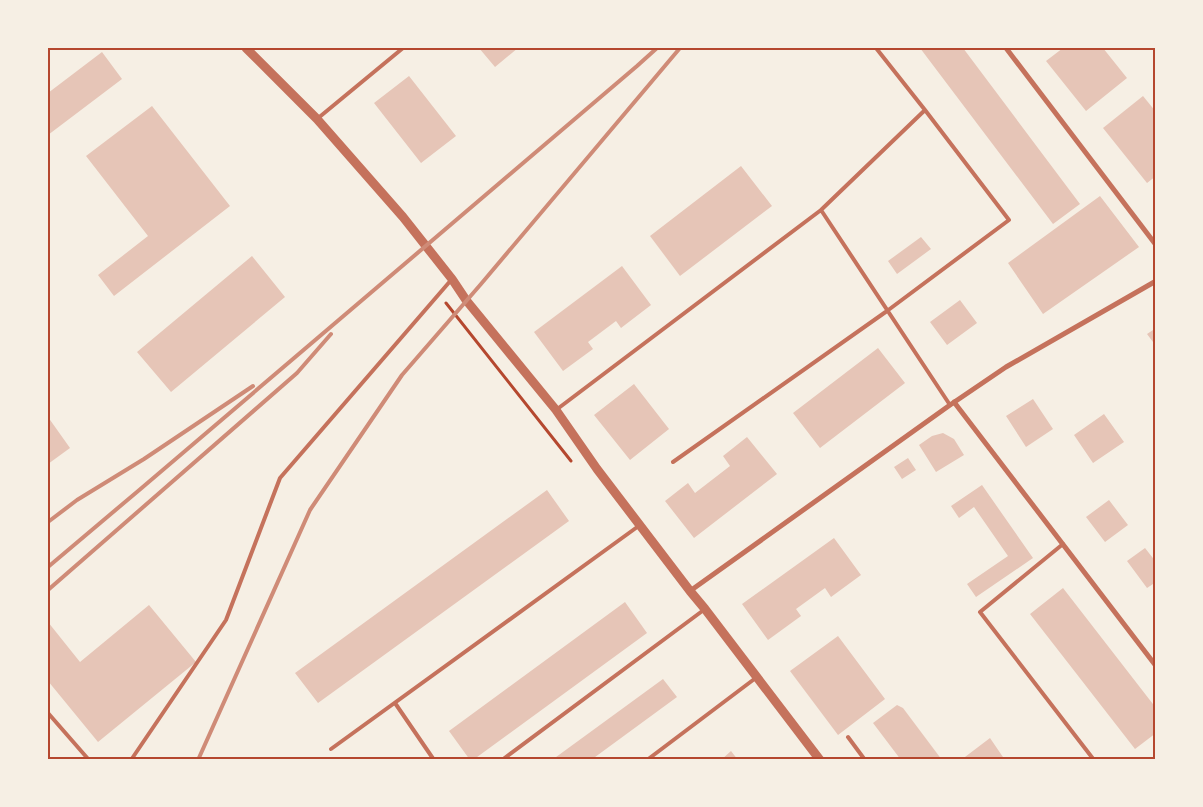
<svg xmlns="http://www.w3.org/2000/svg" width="1203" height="807" viewBox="0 0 1203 807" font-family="'Golos Text',sans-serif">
	<rect width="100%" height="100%" fill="#f6efe4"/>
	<!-- building -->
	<path fill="#e6c5b7" d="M 479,48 L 518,48 L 495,67 Z
		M 920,48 L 963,48 L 1080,204 L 1053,224 Z
		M 1063,48 L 1103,48 L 1127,78 L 1086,111 L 1046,61 Z
		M 102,52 L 122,79 L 48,135 L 48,93 Z
		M 409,76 L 456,136 L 421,163 L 374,103 Z
		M 1143,96 L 1156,112 L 1156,176 L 1147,183 L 1103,128 Z
		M 152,106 L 230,206 L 114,296 L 98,275 L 148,236 L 86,156 Z
		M 741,166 L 772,206 L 680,276 L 650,236 Z
		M 1100,196 L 1139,247 L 1043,314 L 1008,263 Z
		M 921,237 L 931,249 L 897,274 L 888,261 Z
		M 252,256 L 285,297 L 171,392 L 137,352 Z
		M 622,266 L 651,305 L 621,328 L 616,321 L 588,342 L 593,349 L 563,371 L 534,332 Z
		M 960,300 L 977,323 L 947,345 L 930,322 Z
		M 1156,328 L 1156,346 L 1147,334 Z
		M 878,348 L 905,383 L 820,448 L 793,413 Z
		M 634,384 L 669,429 L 630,460 L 594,415 Z
		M 1033,399 L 1053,429 L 1026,447 L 1006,416 Z
		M 1104,414 L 1124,442 L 1093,463 L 1074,435 Z
		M 48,417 L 70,448 L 48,464 Z
		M 943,433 L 954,439 L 964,455 L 936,472 L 919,445 L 932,436 Z
		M 747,437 L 777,474 L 694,538 L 665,501 L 688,483 L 695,493 L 730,466 L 723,456 Z
		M 908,458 L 916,470 L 902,479 L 894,467 Z
		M 982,485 L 1033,558 L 976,597 L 967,584 L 1008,556 L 974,507 L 959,518 L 951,506 Z
		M 547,490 L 569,521 L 318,703 L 295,673 Z
		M 1109,500 L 1128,525 L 1105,542 L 1086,517 Z
		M 834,538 L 861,575 L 831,597 L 825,588 L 796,609 L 801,616 L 768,640 L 742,604 Z
		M 1145,548 L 1156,562 L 1156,582 L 1147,588 L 1127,561 Z
		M 1063,588 L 1156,708 L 1156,733 L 1135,749 L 1030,614 Z
		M 625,602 L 647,633 L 473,760 L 470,760 L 449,731 Z
		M 149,605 L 196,662 L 98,742 L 48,681 L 48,622 L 80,662 Z
		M 838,636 L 885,699 L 838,735 L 790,671 Z
		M 663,679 L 677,697 L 591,760 L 552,760 Z
		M 897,705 L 903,708 L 942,760 L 901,760 L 873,723 Z
		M 990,738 L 1005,760 L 961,760 Z
		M 731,751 L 738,760 L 721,760 Z"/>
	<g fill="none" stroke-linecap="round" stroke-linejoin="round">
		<!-- path -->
		<path stroke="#b5482f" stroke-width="3" d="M 446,303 L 571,461"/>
		<!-- service -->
		<path stroke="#c5725c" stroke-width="4" d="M 317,119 L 403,48
			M 821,210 L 950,405
			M 556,410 L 821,210 L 925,110
			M 673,462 L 887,311 L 1009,220 L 925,110 L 876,48
			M 1063,544 L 980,612 L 1094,760
			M 395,703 L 434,760
			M 48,713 L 89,760
			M 848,737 L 865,760
			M 331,749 L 640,525
			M 131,760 L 226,620 L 280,478 L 452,279
			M 502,760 L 705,609
			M 647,760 L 757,677"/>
		<!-- minor -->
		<path stroke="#c5725c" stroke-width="5" d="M 1006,48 L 1156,245
			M 954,402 L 1156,666
			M 690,591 L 950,405 L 1006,367 L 1156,281"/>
		<!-- tertiary -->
		<path stroke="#c5725c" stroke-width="9" d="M 246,48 L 317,119 L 403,217 L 452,279 L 466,300 L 556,410 L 597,469 L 690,591 L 705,609 L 820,760"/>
		<!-- rail -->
		<path stroke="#cf8b77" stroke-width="4" d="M 48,522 L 77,500 L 144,459 L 253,386
			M 48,567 C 245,401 441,234 637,66 L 657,48
			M 48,590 L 297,373 L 331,334
			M 198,760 L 310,510 L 402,375 L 481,284 L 680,48"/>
	</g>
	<!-- border -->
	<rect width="1203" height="807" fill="none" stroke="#f6efe4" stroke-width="98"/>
	<rect x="49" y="49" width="1105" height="709" fill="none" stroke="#b5482f" stroke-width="2"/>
</svg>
